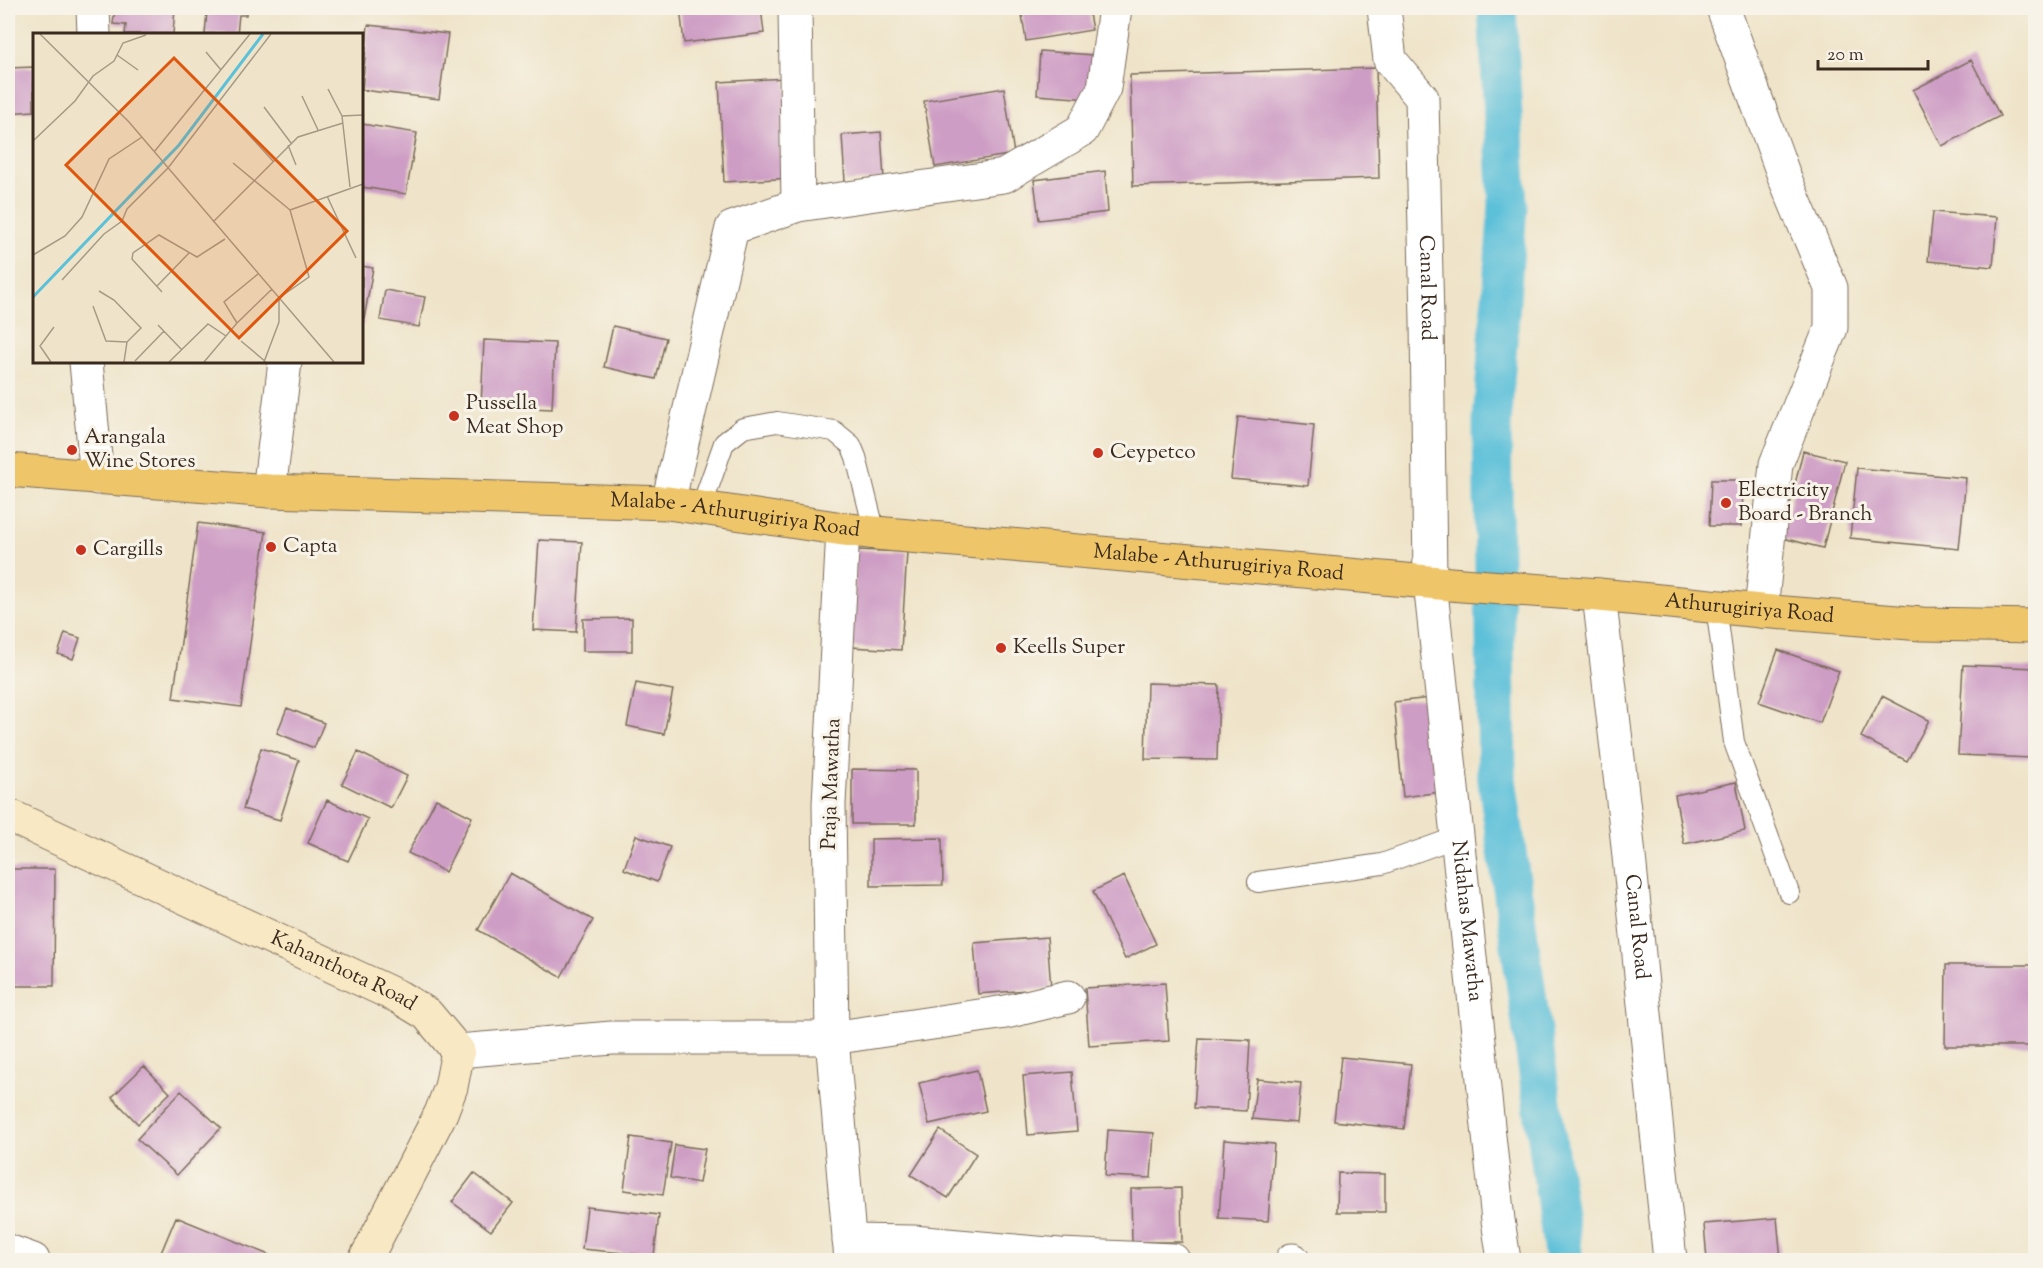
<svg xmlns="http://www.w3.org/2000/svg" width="2043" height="1268" viewBox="0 0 2043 1268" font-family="'Sorts Mill Goudy',serif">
	<rect width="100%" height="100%" fill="#f7f3e8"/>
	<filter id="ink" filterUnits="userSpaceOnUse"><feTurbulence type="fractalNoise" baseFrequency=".0167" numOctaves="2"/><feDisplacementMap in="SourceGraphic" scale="12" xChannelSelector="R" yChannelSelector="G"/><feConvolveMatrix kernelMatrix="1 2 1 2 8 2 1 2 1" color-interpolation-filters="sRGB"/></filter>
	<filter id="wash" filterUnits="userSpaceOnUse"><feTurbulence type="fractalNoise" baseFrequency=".008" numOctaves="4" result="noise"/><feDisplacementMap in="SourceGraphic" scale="24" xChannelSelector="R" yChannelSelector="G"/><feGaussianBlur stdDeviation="1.35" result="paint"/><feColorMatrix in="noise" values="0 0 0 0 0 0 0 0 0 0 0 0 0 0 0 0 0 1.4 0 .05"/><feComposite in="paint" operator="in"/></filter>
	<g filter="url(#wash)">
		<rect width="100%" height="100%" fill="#efe4c9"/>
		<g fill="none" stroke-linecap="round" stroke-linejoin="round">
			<!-- canal -->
			<path stroke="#5bc0d9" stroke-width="39" d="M 1497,8 L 1508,205 L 1492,423 L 1497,780 L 1564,1260"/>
		</g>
		<g id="blocks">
			<!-- building -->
			<path fill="#ce9dc5" d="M 115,8 L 175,8 L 173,34 L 125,34 L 126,25 L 113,24 Z
				M 195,8 L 247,8 L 246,15 L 239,15 L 237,34 L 205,34 L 207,12 L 195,11 Z
				M 680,8 L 761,8 L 764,33 L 684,43 Z
				M 1021,8 L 1088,8 L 1092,30 L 1026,41 Z
				M 368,25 L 448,34 L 439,99 L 362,90 Z
				M 1040,51 L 1093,55 L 1089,99 L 1037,95 Z
				M 1971,60 L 2000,116 L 1942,146 L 1913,90 Z
				M 34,67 L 34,111 L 8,113 L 8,68 Z
				M 1376,68 L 1379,178 L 1133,186 L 1130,75 Z
				M 786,78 L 791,178 L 724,182 L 719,82 Z
				M 1004,88 L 1014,154 L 935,167 L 924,101 Z
				M 362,124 L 417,133 L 406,194 L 362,187 Z
				M 881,132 L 884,179 L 845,182 L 842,135 Z
				M 1105,171 L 1108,212 L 1039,220 L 1034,180 Z
				M 1933,212 L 1997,217 L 1993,267 L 1928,261 Z
				M 362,266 L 373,268 L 363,325 L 362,325 Z
				M 385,290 L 425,297 L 419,327 L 380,320 Z
				M 613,326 L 666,338 L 656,379 L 604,367 Z
				M 484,340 L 555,343 L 552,409 L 481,406 Z
				M 1238,417 L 1314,425 L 1308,486 L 1231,479 Z
				M 1803,451 L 1845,461 L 1823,548 L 1782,538 Z
				M 1857,468 L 1966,478 L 1959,549 L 1850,538 Z
				M 1711,480 L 1743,480 L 1742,526 L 1709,526 Z
				M 198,523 L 266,532 L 241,707 L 173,698 Z
				M 539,540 L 582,542 L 576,632 L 533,630 Z
				M 856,550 L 907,552 L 901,650 L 851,647 Z
				M 632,618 L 632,651 L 583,651 L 583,619 Z
				M 65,633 L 80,638 L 73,659 L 58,654 Z
				M 1778,650 L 1839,671 L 1820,723 L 1759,702 Z
				M 1963,665 L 2036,668 L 2033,758 L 1958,755 Z
				M 636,683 L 673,690 L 664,734 L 627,726 Z
				M 1147,683 L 1219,685 L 1217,760 L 1145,759 Z
				M 1882,696 L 1929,720 L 1907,761 L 1861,737 Z
				M 1431,698 L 1441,792 L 1403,797 L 1394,702 Z
				M 287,708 L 324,723 L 314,748 L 277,733 Z
				M 261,748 L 299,760 L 280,820 L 243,809 Z
				M 358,752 L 407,776 L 391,808 L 342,784 Z
				M 852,769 L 916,770 L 916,824 L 852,824 Z
				M 1736,782 L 1745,831 L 1684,844 L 1675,795 Z
				M 436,799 L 472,817 L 445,872 L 408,853 Z
				M 327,800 L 368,819 L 348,861 L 308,843 Z
				M 636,835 L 670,847 L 657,882 L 624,869 Z
				M 942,838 L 943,885 L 871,886 L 871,839 Z
				M 8,869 L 55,869 L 54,986 L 8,986 Z
				M 510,873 L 593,920 L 561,977 L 478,930 Z
				M 1124,876 L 1156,944 L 1125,959 L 1093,891 Z
				M 1047,937 L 1051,988 L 978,994 L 974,943 Z
				M 1946,965 L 2036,965 L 2036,1046 L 1945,1046 Z
				M 1165,983 L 1169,1041 L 1089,1046 L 1085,988 Z
				M 1199,1038 L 1250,1040 L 1246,1111 L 1194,1108 Z
				M 1341,1057 L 1411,1064 L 1404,1129 L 1334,1121 Z
				M 144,1066 L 170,1093 L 138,1124 L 112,1097 Z
				M 977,1070 L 986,1111 L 929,1124 L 919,1083 Z
				M 1072,1072 L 1077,1131 L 1028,1135 L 1023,1076 Z
				M 1257,1079 L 1301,1083 L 1297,1123 L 1252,1119 Z
				M 181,1091 L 221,1128 L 177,1175 L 137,1139 Z
				M 940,1130 L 976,1154 L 948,1198 L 911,1175 Z
				M 1108,1130 L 1154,1133 L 1151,1178 L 1105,1176 Z
				M 631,1137 L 671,1143 L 663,1195 L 624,1190 Z
				M 1224,1140 L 1274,1144 L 1268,1221 L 1219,1218 Z
				M 675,1145 L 705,1149 L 699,1183 L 670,1178 Z
				M 474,1173 L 513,1203 L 491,1231 L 452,1202 Z
				M 1338,1173 L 1385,1174 L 1385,1212 L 1337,1212 Z
				M 1181,1188 L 1182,1242 L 1132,1242 L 1131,1189 Z
				M 587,1207 L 659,1215 L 654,1256 L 582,1249 Z
				M 176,1217 L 269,1255 L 267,1260 L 158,1260 Z
				M 1777,1218 L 1781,1260 L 1707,1260 L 1704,1224 Z"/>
		</g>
	</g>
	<g filter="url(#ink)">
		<use href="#blocks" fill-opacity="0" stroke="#7a6b5a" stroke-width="1.5"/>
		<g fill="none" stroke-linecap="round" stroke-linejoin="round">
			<defs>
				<path id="service" d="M 701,508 L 724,443 L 743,428 L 777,422 L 834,431 L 851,445 L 856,457 L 875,533
					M 1716,606 L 1734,742 L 1789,893
					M 1258,882 L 1382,864 L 1457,837"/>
				<g id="minor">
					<path d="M 93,8 L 94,34"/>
					<path d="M 795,8 L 798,205"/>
					<path id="s1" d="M 1384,8 L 1390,60 L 1422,98 L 1427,320 L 1430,582 L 1498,1220 L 1504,1260"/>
					<path d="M 1723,8 L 1784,176 L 1831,288 L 1831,328 L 1776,464 L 1761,611"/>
					<path d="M 86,362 L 97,478"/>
					<path d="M 269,491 L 285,362"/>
					<path d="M 668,503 L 732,228 L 798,205 L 1004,176 L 1082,130 L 1104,88 L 1115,8"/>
					<path d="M 843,529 L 829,804 L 832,1038 L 851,1260"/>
					<path id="s2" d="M 1599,595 L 1626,827 L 1670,1260"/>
					<path d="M 458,1051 L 612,1038 L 832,1038 L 1006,1012 L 1068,997"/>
					<path d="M 849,1241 L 913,1242 L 1060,1255 L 1173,1260"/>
					<path d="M 8,1251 L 33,1260"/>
					<path d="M 1292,1260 L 1293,1260"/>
				</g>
				<g id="secondary">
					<path id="s3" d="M 8,815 L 399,997 L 427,1014 L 458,1051 L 451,1087 L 441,1113 L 365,1260"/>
				</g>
				<g id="primary">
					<path id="s4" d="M 8,470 L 269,491 L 668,503 L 843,529 L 875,533 L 1462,585 L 1599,595 L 1761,611 L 1922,624 L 2036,626"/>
				</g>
			</defs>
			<!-- service casing -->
			<use href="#service" stroke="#7a6b5a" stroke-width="22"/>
			<!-- minor casing -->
			<use href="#minor" stroke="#7a6b5a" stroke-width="35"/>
			<!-- secondary casing -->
			<use href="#secondary" stroke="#7a6b5a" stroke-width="35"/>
			<!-- primary casing -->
			<use href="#primary" stroke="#7a6b5a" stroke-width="35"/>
			<!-- service -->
			<use href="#service" stroke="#fff" stroke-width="20"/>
			<!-- minor -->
			<use href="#minor" stroke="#fff" stroke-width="33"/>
			<!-- secondary -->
			<use href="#secondary" stroke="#f8e8c3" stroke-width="33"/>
			<!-- primary -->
			<use href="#primary" stroke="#eec569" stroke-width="33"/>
		</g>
	</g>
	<!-- markers -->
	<g fill="#c8321e" stroke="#f7f3e8" stroke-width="2">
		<circle cx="454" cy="416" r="6"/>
		<circle cx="72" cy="450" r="6"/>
		<circle cx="1098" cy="453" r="6"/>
		<circle cx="1726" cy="503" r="6"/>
		<circle cx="271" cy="547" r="6"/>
		<circle cx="81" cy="550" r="6"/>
		<circle cx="1001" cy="648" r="6"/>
	</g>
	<g text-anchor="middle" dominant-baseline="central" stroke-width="6" stroke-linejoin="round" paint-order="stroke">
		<!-- street labels -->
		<g font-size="21" fill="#3b2a1e" stroke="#f7f3e8">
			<text stroke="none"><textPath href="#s1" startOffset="292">Canal Road</textPath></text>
			<text stroke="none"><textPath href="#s4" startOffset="729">Malabe - Athurugiriya Road</textPath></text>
			<text stroke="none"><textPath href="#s4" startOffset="1215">Malabe - Athurugiriya Road</textPath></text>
			<text stroke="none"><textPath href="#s4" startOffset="1748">Athurugiriya Road</textPath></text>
			<text transform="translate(832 784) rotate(-88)">Praja Mawatha</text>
			<text stroke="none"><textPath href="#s1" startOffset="927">Nidahas Mawatha</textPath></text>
			<text stroke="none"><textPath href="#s2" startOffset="334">Canal Road</textPath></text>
			<text stroke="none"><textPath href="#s3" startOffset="370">Kahanthota Road</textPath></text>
		</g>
		<!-- poi labels -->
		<g font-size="21" fill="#3b2a1e" stroke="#f7f3e8" text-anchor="start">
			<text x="466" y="404">Pussella<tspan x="466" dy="24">Meat Shop</tspan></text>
			<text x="84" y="438">Arangala<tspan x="84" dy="24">Wine Stores</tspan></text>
			<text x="1110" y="453">Ceypetco</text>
			<text x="1738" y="491">Electricity<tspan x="1738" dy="24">Board - Branch</tspan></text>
			<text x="283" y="547">Capta</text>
			<text x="93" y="550">Cargills</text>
			<text x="1013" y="648">Keells Super</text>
		</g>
	</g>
	<!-- overview -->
	<g transform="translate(33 33)">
		<rect width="330" height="330" fill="#efe4c9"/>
		<path fill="none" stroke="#5bc0d9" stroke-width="3" d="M 0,264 L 146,112 L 230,1"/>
		<path fill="none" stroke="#a79a85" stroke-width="1.5" d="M 7,1 L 96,89 L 301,329M 173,19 L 188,37M 84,22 L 105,37M 330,38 L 330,62M 295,56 L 309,83M 269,63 L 285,97M 231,74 L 258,110M 204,89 L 240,128M 0,108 L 42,68 L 60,43 L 81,28 L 90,10 L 113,2M 255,112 L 263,132M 121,119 L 217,1M 200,130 L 257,177M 317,154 L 309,83 L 330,82M 294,163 L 323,225M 180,189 L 265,104 L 310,90M 0,222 L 32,203 L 49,184 L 76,126 L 109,104M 29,247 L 71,201 L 89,188 L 94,176 L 135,135 L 238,1M 124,253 L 156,220M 66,258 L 81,267 L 108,295 L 94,309 L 91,329M 129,259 L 99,226 L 100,220 L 126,202 L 164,224 L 192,206M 60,273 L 73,308 L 94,309M 204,290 L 239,256M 125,292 L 149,317M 208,308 L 233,329M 102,328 L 131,298M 18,329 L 7,313 L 21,294M 136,329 L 175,291 L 193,303M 171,329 L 204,290 L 191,269 L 225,241M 231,329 L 246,289 L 246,265 L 276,244 L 257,177 L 330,151"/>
		<path fill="#df570d" fill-opacity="0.15" stroke="#df570d" stroke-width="3" d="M 141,25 L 314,198 L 206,305 L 33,132 Z"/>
		<rect width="330" height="330" fill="none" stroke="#3b2a1e" stroke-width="3"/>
	</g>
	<!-- margin -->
	<rect width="2043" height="1268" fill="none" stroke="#f7f3e8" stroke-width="30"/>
	<!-- scale -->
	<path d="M1818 60v9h110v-9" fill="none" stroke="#3b2a1e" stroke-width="3"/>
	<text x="1827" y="60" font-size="18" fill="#3b2a1e" stroke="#f7f3e8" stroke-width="4.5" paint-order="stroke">20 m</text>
</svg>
